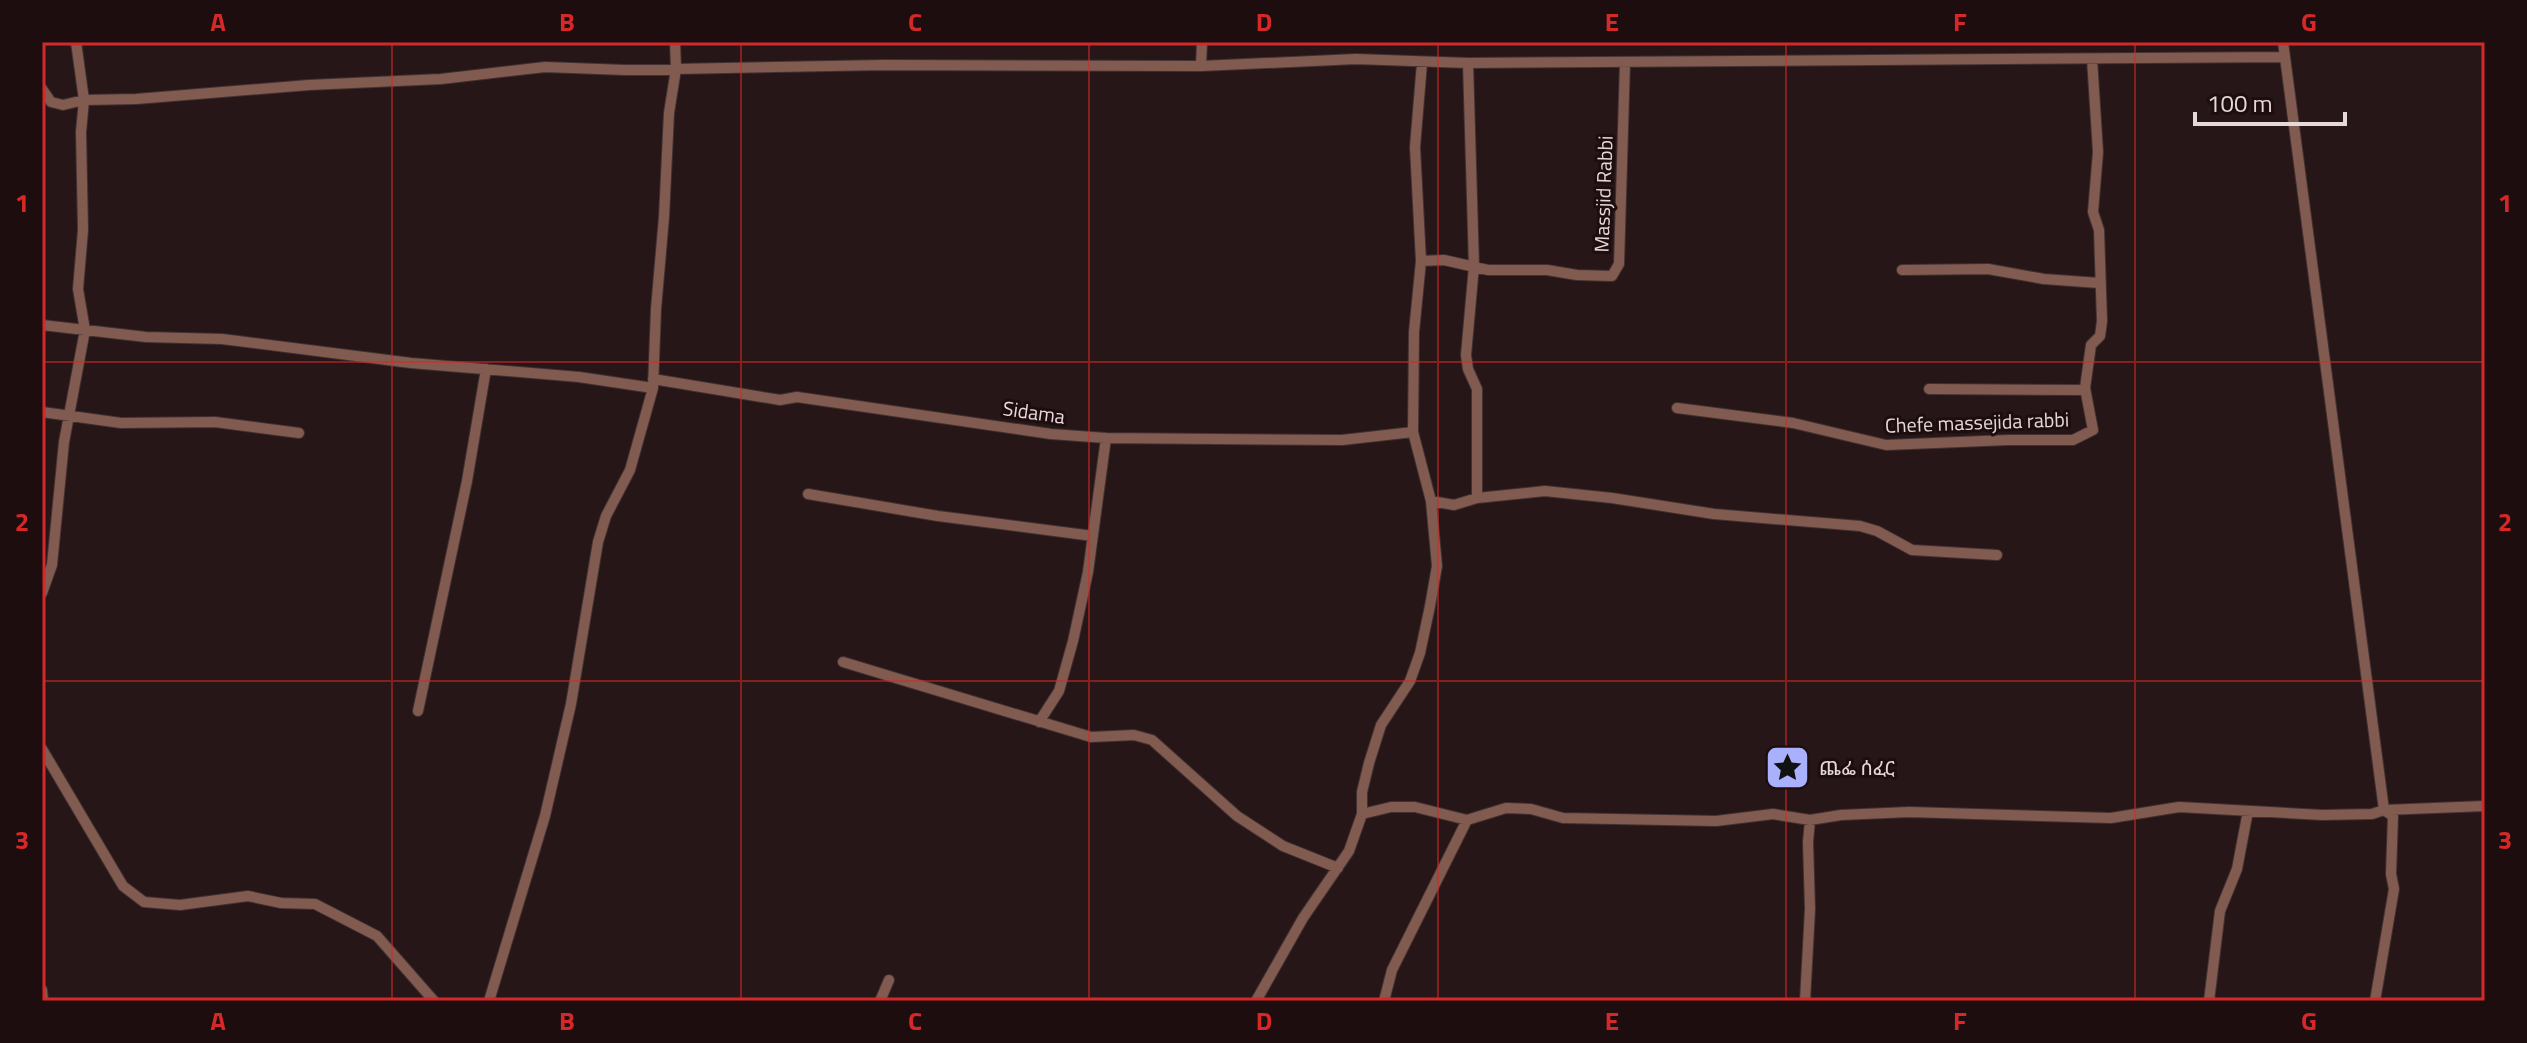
<svg xmlns="http://www.w3.org/2000/svg" width="2527" height="1043" viewBox="0 0 2527 1043" font-family="'Titillium Web','Noto Sans Ethiopic',sans-serif">
	<rect width="100%" height="100%" fill="#271617"/>
	<g fill="none" stroke-linecap="round" stroke-linejoin="round">
		<defs>
			<path id="street" d="M 2283,42 L 2384,810 L 2393,816 L 2391,874 L 2394,889 L 2375,1001
				M 1468,63 L 1474,266 L 1466,355 L 1468,369 L 1477,389 L 1477,498
				M 1201,66 L 1202,42
				M 42,89 L 51,102 L 63,105 L 84,100 L 136,99 L 309,85 L 441,79 L 545,67 L 625,70 L 884,65 L 1201,66 L 1356,59 L 1468,63 L 2285,57
				M 1421,261 L 1444,260 L 1488,270 L 1547,270 L 1577,275 L 1612,276 L 1619,264 L 1625,62
				M 1902,270 L 1988,269 L 2044,279 L 2099,283
				M 42,325 L 146,337 L 222,339 L 411,363 L 579,377 L 653,388
				M 653,379 L 780,400 L 797,397 L 1051,434 L 1106,438 L 1342,440 L 1413,432
				M 1929,389 L 2083,390 L 2085,388 L 2091,345 L 2100,336 L 2102,321 L 2099,230 L 2093,212 L 2098,152 L 2092,59
				M 1677,408 L 1793,423 L 1886,445 L 2008,440 L 2073,440 L 2093,430 L 2085,388
				M 42,412 L 121,423 L 215,422 L 299,433
				M 808,494 L 938,516 L 1093,536
				M 1431,501 L 1454,505 L 1477,498 L 1545,491 L 1612,498 L 1714,514 L 1860,526 L 1877,531 L 1912,550 L 1997,555
				M 42,593 L 52,565 L 64,442 L 85,330 L 78,289 L 83,230 L 81,132 L 84,100 L 76,42
				M 843,662 L 1091,737 L 1134,735 L 1152,740 L 1237,816 L 1283,846 L 1338,868
				M 418,711 L 467,481 L 486,369
				M 1039,722 L 1059,691 L 1073,641 L 1088,572 L 1106,438
				M 42,749 L 123,886 L 144,902 L 180,905 L 248,896 L 281,903 L 315,904 L 377,936 L 434,1001
				M 1362,814 L 1391,807 L 1415,807 L 1467,820 L 1506,808 L 1531,809 L 1563,818 L 1716,821 L 1773,814 L 1810,820 L 1841,815 L 1909,812 L 2111,818 L 2179,807 L 2322,815 L 2372,814 L 2384,810 L 2485,806
				M 42,990 L 43,1001
				M 489,1001 L 545,816 L 571,704 L 598,542 L 606,516 L 630,470 L 653,388 L 656,309 L 664,217 L 669,113 L 676,69 L 675,42
				M 880,1001 L 889,980
				M 1256,1001 L 1303,918 L 1349,851 L 1362,814 L 1362,792 L 1369,763 L 1381,725 L 1410,681 L 1420,653 L 1430,606 L 1437,566 L 1431,501 L 1413,432 L 1414,332 L 1421,261 L 1415,147 L 1422,63
				M 1384,1001 L 1392,970 L 1467,820
				M 1805,1001 L 1810,909 L 1808,842 L 1810,820
				M 2209,1001 L 2220,911 L 2237,869 L 2248,811"/>
		</defs>
		<!-- street casing -->
		<use href="#street" stroke="#423132" stroke-width="12"/>
		<!-- street -->
		<use href="#street" stroke="#815b4f" stroke-width="10"/>
	</g>
	<!-- grid -->
	<path fill="none" stroke="#d62828" stroke-width="2" stroke-opacity="0.55" d="M 392,42 L 392,1001M 741,42 L 741,1001M 1089,42 L 1089,1001M 1438,42 L 1438,1001M 1786,42 L 1786,1001M 2135,42 L 2135,1001M 42,362 L 2485,362M 42,681 L 2485,681"/>
	<!-- icons -->
	<defs>
		<symbol id="sight-square" viewBox="-11 -11 22 22"><rect x="-9" y="-9" width="18" height="18" rx="4" fill="#a9b0fc" stroke="#1d0d0e"/><path d="M0-6L1.8-2.2L6-1.7L2.9 1.2L3.7 5.4L0 3.3L-3.7 5.4L-2.9 1.2L-6-1.7L-1.8-2.2Z" fill="#111"/></symbol>
	</defs>
	<g fill-rule="evenodd">
		<use href="#sight-square" x="1762" y="742" width="51" height="51"/>
	</g>
	<g text-anchor="middle" dominant-baseline="central" stroke-width="6" stroke-linejoin="round" paint-order="stroke">
		<!-- street labels -->
		<g font-size="20" fill="#e5d8d8" stroke="#1d0d0e">
			<text transform="translate(1603 194) rotate(-88)">Massjid Rabbi</text>
			<text transform="translate(1034 412) rotate(8)">Sidama</text>
			<text transform="translate(1977 422) rotate(-2)">Chefe massejida rabbi</text>
		</g>
		<!-- poi labels -->
		<g font-size="20" fill="#e5d8d8" stroke="#1d0d0e" text-anchor="start">
			<text x="1819" y="767">ጨፌ ሰፈር</text>
		</g>
	</g>
	<!-- border -->
	<rect width="2527" height="1043" fill="none" stroke="#1d0d0e" stroke-width="88"/>
	<!-- scale -->
	<path d="M2195 112v12h150v-12" fill="none" stroke="#e5d8d8" stroke-width="4"/>
	<text x="2207" y="112" font-size="24" fill="#e5d8d8" stroke="#1d0d0e" stroke-width="6" paint-order="stroke">100 m</text>
	<rect x="44" y="44" width="2439" height="955" fill="none" stroke="#d62828" stroke-width="3"/>
	<g font-size="26" text-anchor="middle" font-weight="bold" fill="#d62828">
		<text x="218" y="31">A</text>
		<text x="567" y="31">B</text>
		<text x="915" y="31">C</text>
		<text x="1264" y="31">D</text>
		<text x="1612" y="31">E</text>
		<text x="1960" y="31">F</text>
		<text x="2309" y="31">G</text>
		<text x="22" y="212">1</text>
		<text x="2505" y="212">1</text>
		<text x="22" y="531">2</text>
		<text x="2505" y="531">2</text>
		<text x="22" y="849">3</text>
		<text x="2505" y="849">3</text>
		<text x="218" y="1030">A</text>
		<text x="567" y="1030">B</text>
		<text x="915" y="1030">C</text>
		<text x="1264" y="1030">D</text>
		<text x="1612" y="1030">E</text>
		<text x="1960" y="1030">F</text>
		<text x="2309" y="1030">G</text>
	</g>
</svg>
